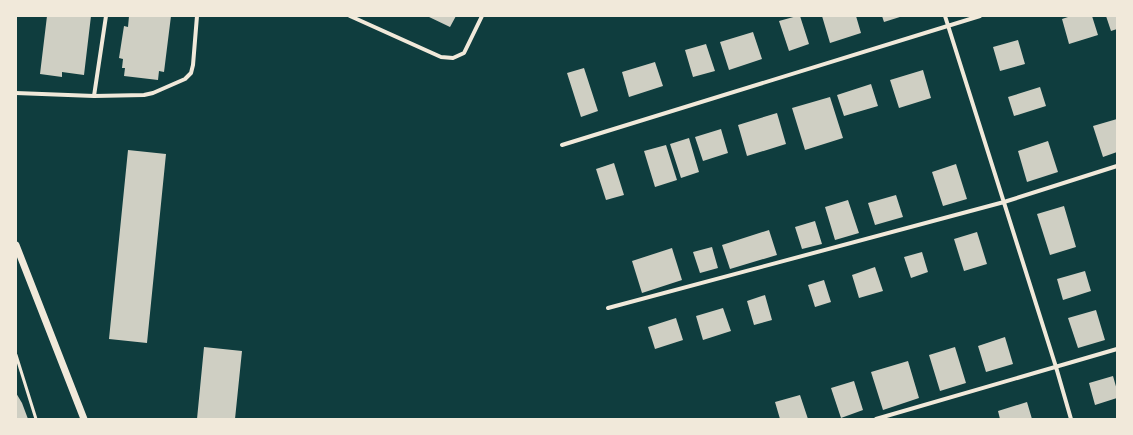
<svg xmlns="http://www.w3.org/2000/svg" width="1133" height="435" viewBox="0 0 1133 435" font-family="'Fira Sans',sans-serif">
	<rect width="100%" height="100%" fill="#0f3d3e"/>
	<!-- building -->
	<path fill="#cfcfc3" d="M 47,16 L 91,16 L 84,75 L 62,72 L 62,77 L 40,74 Z
		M 129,16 L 171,16 L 164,72 L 159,71 L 158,80 L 124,76 L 125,68 L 122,68 L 123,59 L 119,58 L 124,26 L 128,27 Z
		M 427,16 L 456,16 L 450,27 Z
		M 797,16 L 800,16 L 809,44 L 789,51 L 779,21 Z
		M 822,16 L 856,16 L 861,33 L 830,43 Z
		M 882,16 L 903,16 L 884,22 Z
		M 1071,16 L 1092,16 L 1098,35 L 1069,44 L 1062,19 Z
		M 1106,16 L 1117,16 L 1117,29 L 1111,31 Z
		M 753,32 L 762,59 L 729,70 L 720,42 Z
		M 1018,40 L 1025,64 L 1000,71 L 993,47 Z
		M 706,44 L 715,71 L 693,77 L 685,50 Z
		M 655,62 L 663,86 L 629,97 L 622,72 Z
		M 584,68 L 598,111 L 581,117 L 567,73 Z
		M 923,70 L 931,98 L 899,108 L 890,80 Z
		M 871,84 L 878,106 L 844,116 L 837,95 Z
		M 1040,87 L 1046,106 L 1014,116 L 1008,97 Z
		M 830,97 L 843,138 L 805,150 L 792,108 Z
		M 777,113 L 786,144 L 747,156 L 738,125 Z
		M 1117,119 L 1117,152 L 1103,157 L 1093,126 Z
		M 721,129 L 728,153 L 703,161 L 695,137 Z
		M 689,138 L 699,172 L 681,178 L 670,144 Z
		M 1048,141 L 1058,172 L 1027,182 L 1018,151 Z
		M 666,145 L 677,180 L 655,187 L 644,151 Z
		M 128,150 L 166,154 L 147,343 L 109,339 Z
		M 614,163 L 624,195 L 606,200 L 596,169 Z
		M 956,164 L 967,199 L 943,206 L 932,172 Z
		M 896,195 L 903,217 L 875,225 L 868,203 Z
		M 848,200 L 859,233 L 835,240 L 825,207 Z
		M 1064,206 L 1076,247 L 1050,255 L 1037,214 Z
		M 815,221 L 822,244 L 802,249 L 795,227 Z
		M 769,230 L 777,255 L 730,269 L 722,245 Z
		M 977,232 L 987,264 L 964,271 L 954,239 Z
		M 712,247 L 718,268 L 700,273 L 693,252 Z
		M 672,248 L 682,280 L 642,293 L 632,261 Z
		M 922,252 L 928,272 L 911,278 L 904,257 Z
		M 875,267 L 883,291 L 859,298 L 852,275 Z
		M 1085,271 L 1091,291 L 1063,300 L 1057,279 Z
		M 824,280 L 831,302 L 815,307 L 808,285 Z
		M 765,295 L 772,320 L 754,325 L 747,301 Z
		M 723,308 L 731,331 L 703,340 L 696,316 Z
		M 1096,310 L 1105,340 L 1078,348 L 1068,318 Z
		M 676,318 L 683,340 L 655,349 L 648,327 Z
		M 1005,337 L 1013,364 L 986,372 L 978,346 Z
		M 204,347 L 242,351 L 235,419 L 197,419 Z
		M 955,347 L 966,383 L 940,391 L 929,355 Z
		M 908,361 L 919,398 L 883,410 L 871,372 Z
		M 1113,376 L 1117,390 L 1117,398 L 1095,405 L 1089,383 Z
		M 854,381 L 863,410 L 841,418 L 831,388 Z
		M 16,393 L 22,403 L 28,419 L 16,419 Z
		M 800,395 L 808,419 L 780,419 L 775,402 Z
		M 1027,402 L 1032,419 L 1000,419 L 998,411 Z"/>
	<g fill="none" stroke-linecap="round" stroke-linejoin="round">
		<!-- service -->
		<path stroke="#f1e9da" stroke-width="3" d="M 16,355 L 36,419"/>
		<!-- minor -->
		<path stroke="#f1e9da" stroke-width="4" d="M 350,16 L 441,57 L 453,58 L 464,53 L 482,16
			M 945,16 L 1056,367 L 1071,419
			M 16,93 L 94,96 L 106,16
			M 94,96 L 144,95 L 153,93 L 185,79 L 191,73 L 193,65 L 197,16
			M 562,145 L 980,16
			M 608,308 L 1004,202 L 1117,166
			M 876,419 L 1117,349"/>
		<!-- tertiary -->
		<path stroke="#f1e9da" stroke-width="7" d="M 16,245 L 84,419"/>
	</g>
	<!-- border -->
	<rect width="1133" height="435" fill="none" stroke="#f1e9da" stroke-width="34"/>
</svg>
